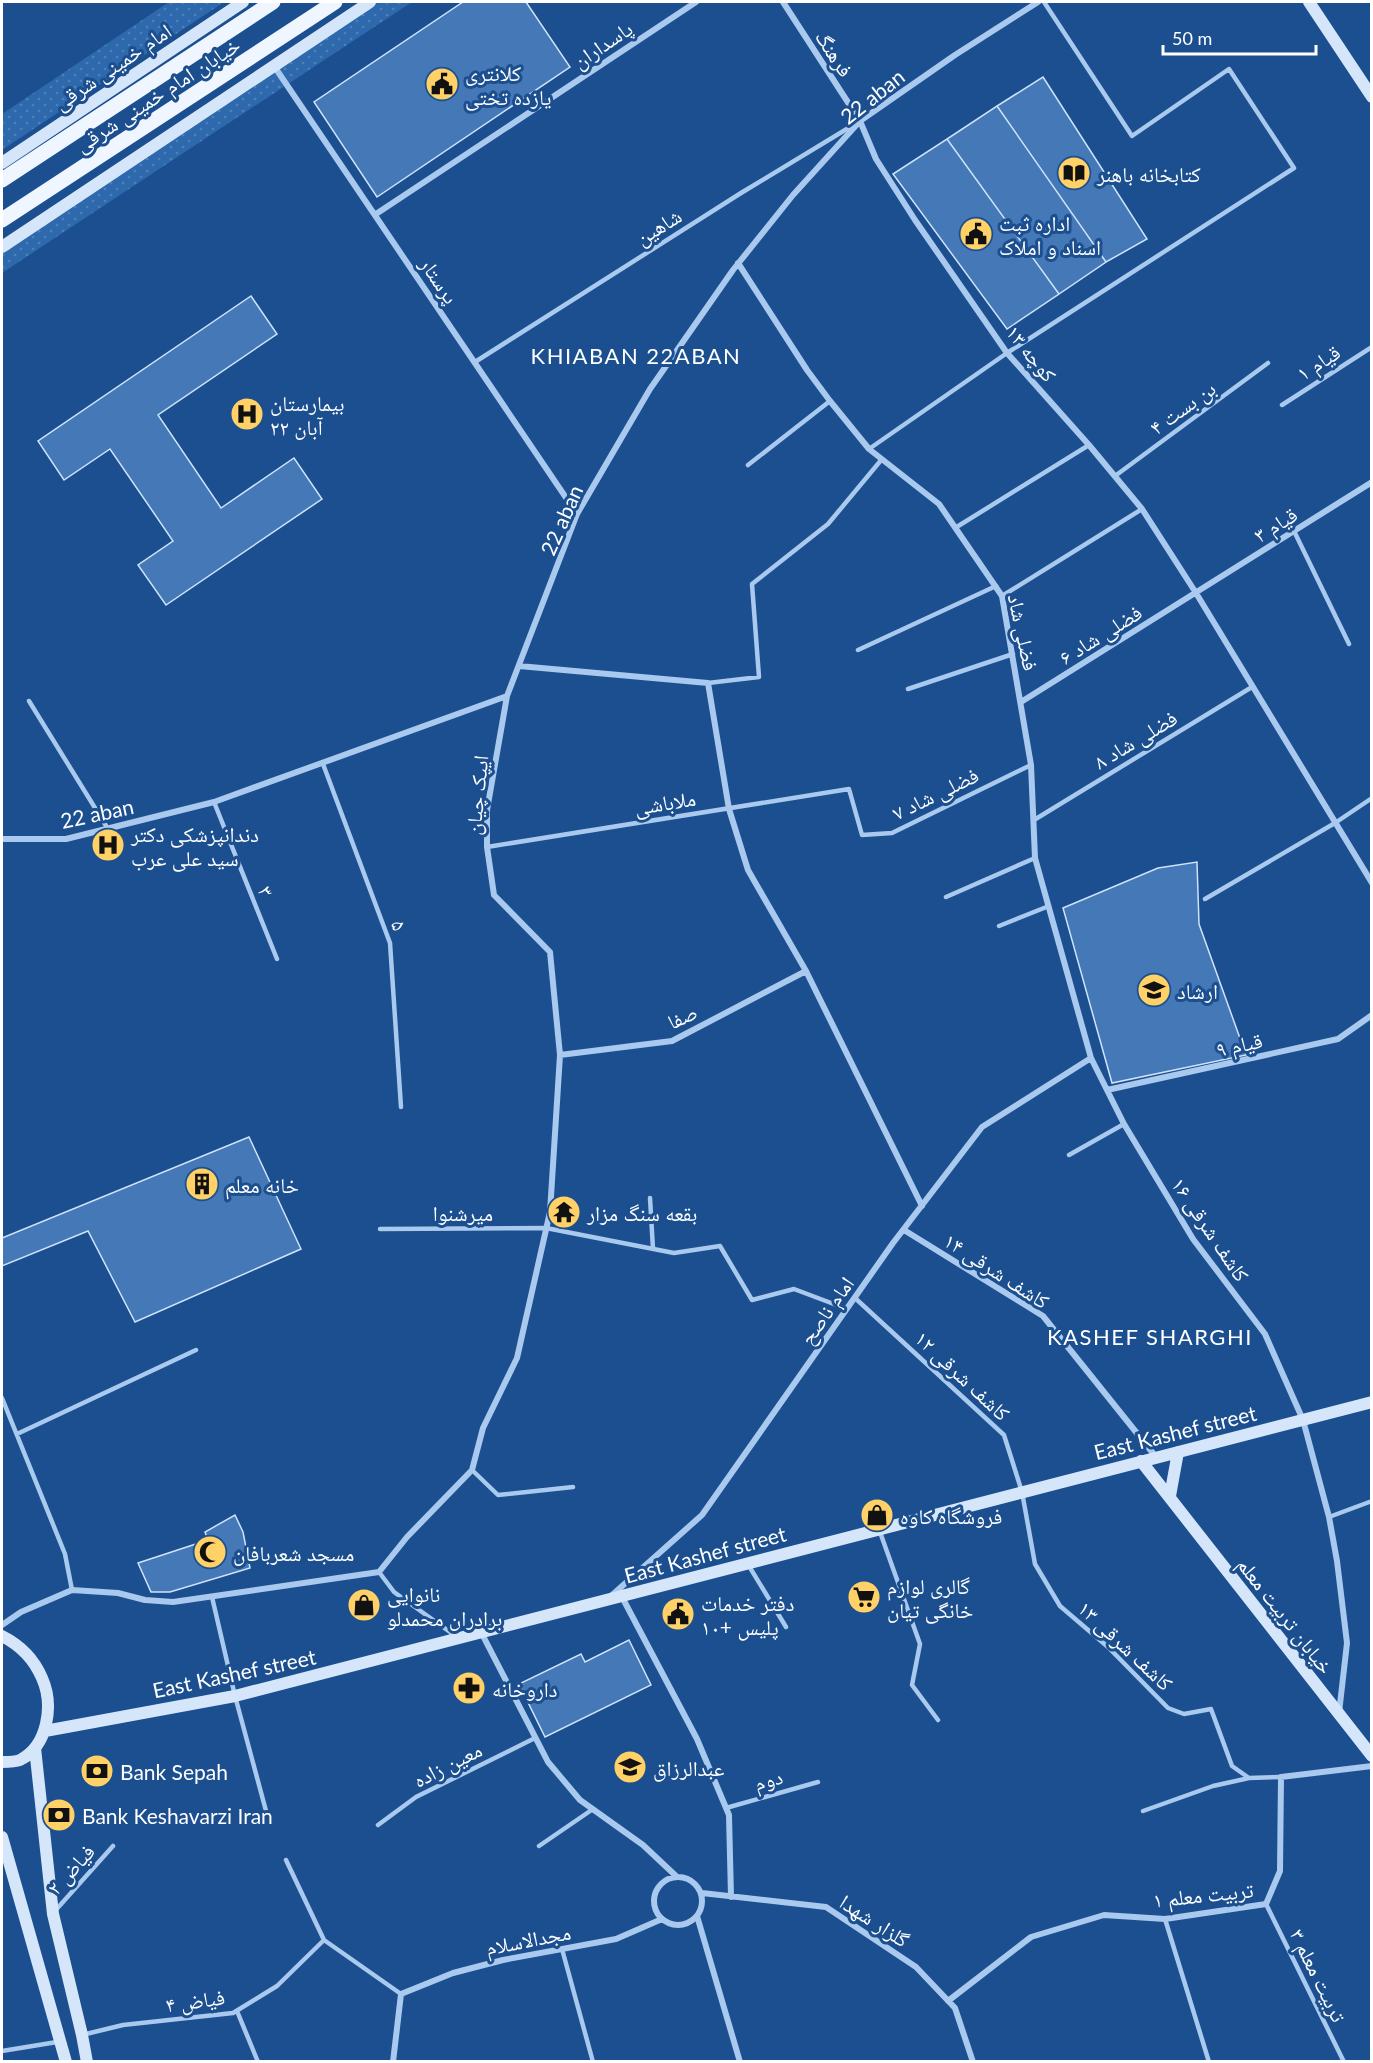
<svg xmlns="http://www.w3.org/2000/svg" width="1373" height="2063" viewBox="0 0 1373 2063" font-family="Lato,'Noto Naskh Arabic',sans-serif">
	<defs>
		<pattern id="grass-dots" width="8" height="8" patternUnits="userSpaceOnUse" patternTransform="scale(1.5)"><rect width="8" height="8" fill="#2e69ad"/><path d="M2 2h.1M6 6h.1" fill="none" stroke="#4d80b9" stroke-width="1.8" stroke-linecap="round"/></pattern>
	</defs>
	<rect width="100%" height="100%" fill="#1b4f8f"/>
	<!-- grass -->
	<path fill="url(#grass-dots)" d="M 169,2 L 224,2 L 2,150 L 2,114 Z
		M 365,2 L 412,2 L 2,273 L 2,244 Z"/>
	<!-- building -->
	<path fill="#4478b7" stroke="#cfe3fa" stroke-width="1.5" d="M 463,2 L 526,2 L 570,67 L 377,197 L 314,102 Z
		M 1043,77 L 1147,239 L 1106,262 L 997,106 Z
		M 997,106 L 1106,262 L 1059,294 L 947,139 Z
		M 947,139 L 1059,294 L 1007,329 L 893,174 Z
		M 251,296 L 277,334 L 158,415 L 221,508 L 294,458 L 322,499 L 166,605 L 138,565 L 173,541 L 110,449 L 64,480 L 38,441 Z
		M 1197,862 L 1199,924 L 1246,1055 L 1112,1083 L 1063,908 L 1158,868 Z
		M 249,1137 L 301,1249 L 135,1322 L 88,1231 L 2,1266 L 2,1238 Z
		M 235,1515 L 243,1532 L 250,1568 L 170,1592 L 151,1592 L 138,1563 L 208,1540 L 205,1532 Z
		M 629,1640 L 651,1685 L 545,1737 L 519,1684 L 581,1654 L 585,1662 Z"/>
	<g fill="none" stroke-linecap="round" stroke-linejoin="round">
		<!-- lane -->
		<path stroke="#a9c9ee" stroke-width="4.5" d="M 475,362 L 741,193 L 855,124
			M 1282,405 L 1372,347
			M 869,449 L 1007,353 L 1294,168 L 1229,69 L 1132,136 L 1044,2
			M 748,465 L 830,401
			M 1115,476 L 1268,363
			M 955,528 L 1089,445
			M 1294,531 L 1349,644
			M 1002,596 L 1142,509
			M 858,650 L 996,586
			M 708,683 L 759,677 L 752,584 L 828,524 L 882,459
			M 908,689 L 1013,654
			M 29,701 L 108,829
			M 323,764 L 390,943 L 401,1107
			M 214,802 L 277,959
			M 1034,820 L 1252,687
			M 487,847 L 849,789 L 862,835 L 892,833 L 1031,765
			M 946,897 L 1035,858
			M 1205,899 L 1335,823 L 1372,798
			M 999,926 L 1049,906
			M 1069,1155 L 1124,1124
			M 650,1198 L 653,1249
			M 380,1229 L 546,1228 L 674,1253 L 720,1246 L 752,1300 L 794,1289 L 847,1309
			M 855,1298 L 1004,1435 L 1022,1492 L 1035,1564 L 1060,1606 L 1108,1647 L 1168,1708 L 1184,1714 L 1211,1709 L 1232,1766 L 1249,1778 L 1281,1777
			M 2,1398 L 65,1554 L 72,1590
			M 17,1434 L 196,1350
			M 472,1470 L 498,1495 L 573,1487
			M 1329,1517 L 1372,1501
			M 880,1532 L 920,1644 L 912,1685 L 938,1720
			M 749,1566 L 786,1627
			M 379,1572 L 394,1592 L 457,1637
			M 212,1597 L 235,1696 L 269,1822
			M 726,1808 L 818,1782
			M 1143,1811 L 1213,1786 L 1249,1778
			M 378,1825 L 416,1797 L 535,1738
			M 539,1846 L 593,1809
			M 286,1860 L 324,1940 L 401,1994
			M 1266,1904 L 1344,2062
			M 54,1912 L 113,1846
			M 1165,1919 L 1209,2062
			M 562,1949 L 593,2062
			M 237,2011 L 258,2062
			M 82,2035 L 123,2025 L 233,2013 L 277,1986 L 324,1940
			M 2,2051 L 57,2042"/>
		<!-- street -->
		<path stroke="#a9c9ee" stroke-width="6" d="M 783,2 L 860,121 L 876,159 L 915,220 L 1007,353 L 1089,445 L 1142,509 L 1196,593 L 1372,883
			M 274,66 L 577,514
			M 376,214 L 696,2
			M 738,263 L 807,370 L 830,401 L 869,449 L 939,504 L 1002,596 L 1031,765 L 1035,858 L 1091,1058 L 1124,1124 L 1193,1239 L 1265,1334 L 1303,1420 L 1329,1517 L 1337,1561 L 1347,1643 L 1339,1713
			M 519,666 L 708,683 L 729,809 L 748,870 L 806,971 L 922,1206
			M 1021,702 L 1372,482
			M 2,839 L 66,839 L 214,802 L 507,696
			M 560,1055 L 672,1041 L 806,971
			M 1107,1090 L 1338,1039 L 1372,1015
			M 904,1230 L 1043,1316 L 1156,1457
			M 611,1596 L 702,1515 L 893,1243 L 982,1127 L 1091,1058
			M 622,1597 L 697,1739 L 729,1815 L 731,1897
			M 2,1625 L 21,1612 L 72,1590 L 118,1593 L 145,1600 L 173,1602 L 379,1572 L 407,1537 L 472,1470 L 483,1428 L 517,1358 L 550,1212 L 560,1055 L 550,952 L 494,895 L 487,847 L 487,810 L 507,696 L 577,514 L 650,389 L 733,270 L 793,195 L 860,121 L 955,55 L 1038,2
			M 481,1632 L 548,1762 L 580,1800 L 643,1845 L 676,1876
			M654 1901a24 24 0 1 1 48 0a24 24 0 1 1-48 0Z
			M 702,1893 L 826,1907 L 916,1967 L 955,2008 L 973,2062
			M 697,1916 L 740,2062
			M 948,2001 L 1031,1937 L 1104,1915 L 1165,1919 L 1266,1904 L 1280,1871 L 1281,1777 L 1372,1766
			M 393,2062 L 401,1994 L 453,1973 L 503,1960 L 616,1939 L 662,1919"/>
		<!-- secondary -->
		<path stroke="#d6e6fa" stroke-width="12" d="M 1309,2 L 1372,97
			M 2,163 L 243,2
			M 2,247 L 370,2
			M 1141,1461 L 1372,1756
			M 1170,1496 L 1178,1452
			M 2,1636 C 20,1645 34,1659 42,1678 C 54,1705 48,1746 20,1760 C 15,1762 7,1762 2,1762
			M 45,1731 L 235,1696 L 1372,1402
			M 35,1748 L 53,1914 L 82,2035 L 87,2062
			M 2,1837 L 66,2062"/>
		<!-- primary -->
		<path stroke="#f0f6ff" stroke-width="15" d="M 2,180 L 273,2
			M 2,220 L 335,2"/>
	</g>
	<!-- icons -->
	<defs>
		<symbol id="civic-disc" viewBox="-11 -11 22 22"><circle r="9.5" fill="#ffd166" stroke="#1b4f8f"/><path d="M-.6-6.5H3V-4.5H.6V-3L4-1V1h2V6H-6V1h2V-1L-.6-3ZM-1.2 2.5V6h2.4V2.5Z" fill="#111"/></symbol>
		<symbol id="library-disc" viewBox="-11 -11 22 22"><circle r="9.5" fill="#ffd166" stroke="#1b4f8f"/><path d="M-6-4Q-3-5.5-.7-3.5V5Q-3 3-6 4ZM6-4Q3-5.5 .7-3.5V5Q3 3 6 4Z" fill="#111"/></symbol>
		<symbol id="hospital-disc" viewBox="-11 -11 22 22"><circle r="9.5" fill="#ffd166" stroke="#1b4f8f"/><path d="M-5-5h3v3.5h4V-5h3V5h-3V1.5h-4V5h-3Z" fill="#111"/></symbol>
		<symbol id="school-disc" viewBox="-11 -11 22 22"><circle r="9.5" fill="#ffd166" stroke="#1b4f8f"/><path d="M0-5L7-2L0 1L-7-2ZM-4 1L0 2.5L4 1V4Q0 6-4 4Z" fill="#111"/></symbol>
		<symbol id="building-disc" viewBox="-11 -11 22 22"><circle r="9.5" fill="#ffd166" stroke="#1b4f8f"/><path d="M-4-6H4V6H1V3H-1V6H-4ZM-2.5-4.3h1.7v1.8h-1.7ZM.8-4.3h1.7v1.8H.8ZM-2.5-1h1.7V.8h-1.7ZM.8-1h1.7V.8H.8Z" fill="#111"/></symbol>
		<symbol id="temple-disc" viewBox="-11 -11 22 22"><circle r="9.5" fill="#ffd166" stroke="#1b4f8f"/><path d="M0-6L5-2H3V0L6.5 2.5H4V6H1.5V3h-3V6H-4V2.5H-6.5L-3 0V-2H-5Z" fill="#111"/></symbol>
		<symbol id="shop-disc" viewBox="-11 -11 22 22"><circle r="9.5" fill="#ffd166" stroke="#1b4f8f"/><path d="M-5-2.5h2.3a2.7 3.5 0 0 1 5.4 0H5L5.5 6h-11ZM-1.5-2.5h3a1.5 2.3 0 0 0-3 0Z" fill="#111"/></symbol>
		<symbol id="mosque-disc" viewBox="-11 -11 22 22"><circle r="9.5" fill="#ffd166" stroke="#1b4f8f"/><path d="M3.5-4.9A6 6 0 1 0 3.5 4.9A5 5 0 1 1 3.5-4.9Z" fill="#111"/></symbol>
		<symbol id="supermarket-disc" viewBox="-11 -11 22 22"><circle r="9.5" fill="#ffd166" stroke="#1b4f8f"/><path d="M-6-5.5h2.5l.6 2H6L4.5 2H-2.5L-4.4-4H-6ZM-1.5 3.2a1.3 1.3 0 1 0 .1 0ZM3 3.2a1.3 1.3 0 1 0 .1 0Z" fill="#111"/></symbol>
		<symbol id="pharmacy-disc" viewBox="-11 -11 22 22"><circle r="9.5" fill="#ffd166" stroke="#1b4f8f"/><path d="M-2-6h4v4h4v4h-4v4h-4v-4h-4v-4h4Z" fill="#111"/></symbol>
		<symbol id="bank-disc" viewBox="-11 -11 22 22"><circle r="9.5" fill="#ffd166" stroke="#1b4f8f"/><path d="M-6-4H6V4H-6ZM0-2.3a2.3 2.3 0 1 0 0 4.6a2.3 2.3 0 1 0 0-4.6Z" fill="#111"/></symbol>
	</defs>
	<g fill-rule="evenodd">
		<use href="#civic-disc" x="423" y="65" width="38" height="38"/>
		<use href="#library-disc" x="1055" y="154" width="38" height="38"/>
		<use href="#civic-disc" x="957" y="215" width="38" height="38"/>
		<use href="#hospital-disc" x="228" y="395" width="38" height="38"/>
		<use href="#hospital-disc" x="89" y="826" width="38" height="38"/>
		<use href="#school-disc" x="1135" y="971" width="38" height="38"/>
		<use href="#building-disc" x="183" y="1165" width="38" height="38"/>
		<use href="#temple-disc" x="545" y="1193" width="38" height="38"/>
		<use href="#shop-disc" x="858" y="1496" width="38" height="38"/>
		<use href="#mosque-disc" x="191" y="1533" width="38" height="38"/>
		<use href="#supermarket-disc" x="845" y="1578" width="38" height="38"/>
		<use href="#shop-disc" x="345" y="1586" width="38" height="38"/>
		<use href="#civic-disc" x="659" y="1595" width="38" height="38"/>
		<use href="#pharmacy-disc" x="450" y="1669" width="38" height="38"/>
		<use href="#school-disc" x="611" y="1748" width="38" height="38"/>
		<use href="#bank-disc" x="78" y="1752" width="38" height="38"/>
		<use href="#bank-disc" x="40" y="1796" width="38" height="38"/>
	</g>
	<g text-anchor="middle" dominant-baseline="central" stroke-width="6" stroke-linejoin="round" paint-order="stroke">
		<!-- street labels -->
		<g font-size="21" fill="#fff" stroke="#1b4f8f">
			<text transform="translate(602 44) rotate(-34)">پاسداران</text>
			<text transform="translate(835 53) rotate(57)">فرهنگ</text>
			<text transform="translate(112 66) rotate(-34)">امام خمینی شرقی</text>
			<text transform="translate(157 94) rotate(-33)">خیابان امام خمینی شرقی</text>
			<text transform="translate(872 96) rotate(-38)">22 aban</text>
			<text transform="translate(658 226) rotate(-32)">شاهین</text>
			<text transform="translate(440 280) rotate(56)">پرستار</text>
			<text transform="translate(1032 353) rotate(51)">کوچه ۱۳</text>
			<text transform="translate(1318 362) rotate(-33)">قیام ۱</text>
			<text transform="translate(1182 407) rotate(-36)">بن بست ۴</text>
			<text transform="translate(561 520) rotate(-66)">22 aban</text>
			<text transform="translate(1275 524) rotate(-32)">قیام ۳</text>
			<text transform="translate(1024 632) rotate(78)">فضلی شاد</text>
			<text transform="translate(1100 634) rotate(-32)">فضلی شاد ۶</text>
			<text transform="translate(1135 739) rotate(-31)">فضلی شاد ۸</text>
			<text transform="translate(935 793) rotate(-26)">فضلی شاد ۷</text>
			<text transform="translate(476 795) rotate(-84)">ایپک چیان</text>
			<text transform="translate(665 802) rotate(-9)">ملاباشی</text>
			<text transform="translate(97 813) rotate(-12)">22 aban</text>
			<text transform="translate(267 891) rotate(68)">۳</text>
			<text transform="translate(400 925) rotate(71)">۵</text>
			<text transform="translate(682 1016) rotate(-25)">صفا</text>
			<text transform="translate(1239 1044) rotate(-12)">قیام ۹</text>
			<text x="463" y="1212">میرشنوا</text>
			<text transform="translate(1211 1229) rotate(56)">کاشف شرقی ۱۶</text>
			<text transform="translate(997 1270) rotate(33)">کاشف شرقی ۱۴</text>
			<text transform="translate(826 1310) rotate(-55)">امام ناصح</text>
			<text transform="translate(963 1375) rotate(43)">کاشف شرقی ۱۲</text>
			<text transform="translate(1175 1432) rotate(-14)">East Kashef street</text>
			<text transform="translate(705 1554) rotate(-15)">East Kashef street</text>
			<text transform="translate(1286 1615) rotate(52)">خیابان تربیت معلم</text>
			<text transform="translate(1126 1645) rotate(43)">کاشف شرقی ۱۳</text>
			<text transform="translate(234 1673) rotate(-12)">East Kashef street</text>
			<text transform="translate(447 1764) rotate(-27)">معین زاده</text>
			<text transform="translate(768 1779) rotate(-16)">دوم</text>
			<text transform="translate(70 1869) rotate(-48)">فیاض ۲</text>
			<text transform="translate(1203 1894) rotate(-6)">تربیت معلم ۱</text>
			<text transform="translate(875 1920) rotate(33)">گلزار شهدا</text>
			<text transform="translate(528 1939) rotate(-11)">مجدالاسلام</text>
			<text transform="translate(1319 1975) rotate(64)">تربیت معلم ۳</text>
			<text transform="translate(195 2000) rotate(-8)">فیاض ۴</text>
		</g>
		<!-- poi labels -->
		<g font-size="21" fill="#fff" stroke="#1b4f8f" text-anchor="start">
			<text x="465" y="72">کلانتری<tspan x="465" dy="24">یازده تختی</tspan></text>
			<text x="1097" y="173">کتابخانه باهنر</text>
			<text x="999" y="222">اداره ثبت<tspan x="999" dy="24">اسناد و املاک</tspan></text>
			<text x="270" y="402">بیمارستان<tspan x="270" dy="24">۲۲ آبان</tspan></text>
			<text x="131" y="833">دندانپزشکی دکتر<tspan x="131" dy="24">سید علی عرب</tspan></text>
			<text x="1177" y="990">ارشاد</text>
			<text x="225" y="1184">خانه معلم</text>
			<text x="587" y="1212">بقعه سنگ مزار</text>
			<text x="900" y="1515">فروشگاه کاوه</text>
			<text x="233" y="1552">مسجد شعربافان</text>
			<text x="887" y="1585">گالری لوازم<tspan x="887" dy="24">خانگی تیان</tspan></text>
			<text x="387" y="1593">نانوایی<tspan x="387" dy="24">برادران محمدلو</tspan></text>
			<text x="701" y="1602">دفتر خدمات<tspan x="701" dy="24">پلیس +۱۰</tspan></text>
			<text x="492" y="1688">داروخانه</text>
			<text x="653" y="1767">عبدالرزاق</text>
			<text x="120" y="1771">Bank Sepah</text>
			<text x="82" y="1815">Bank Keshavarzi Iran</text>
		</g>
		<!-- neighbourhood labels -->
		<g font-size="22" letter-spacing="1.5" fill="#fff" stroke="#1b4f8f">
			<text x="636" y="355">KHIABAN 22ABAN</text>
			<text x="1150" y="1336">KASHEF SHARGHI</text>
		</g>
	</g>
	<!-- border -->
	<rect width="1373" height="2063" fill="none" stroke="#ffffff" stroke-width="6"/>
	<!-- scale -->
	<path d="M1163 45v9h153v-9" fill="none" stroke="#ffffff" stroke-width="3"/>
	<text x="1172" y="45" font-size="18" fill="#ffffff" stroke="#1b4f8f" stroke-width="4.5" paint-order="stroke">50 m</text>
</svg>
